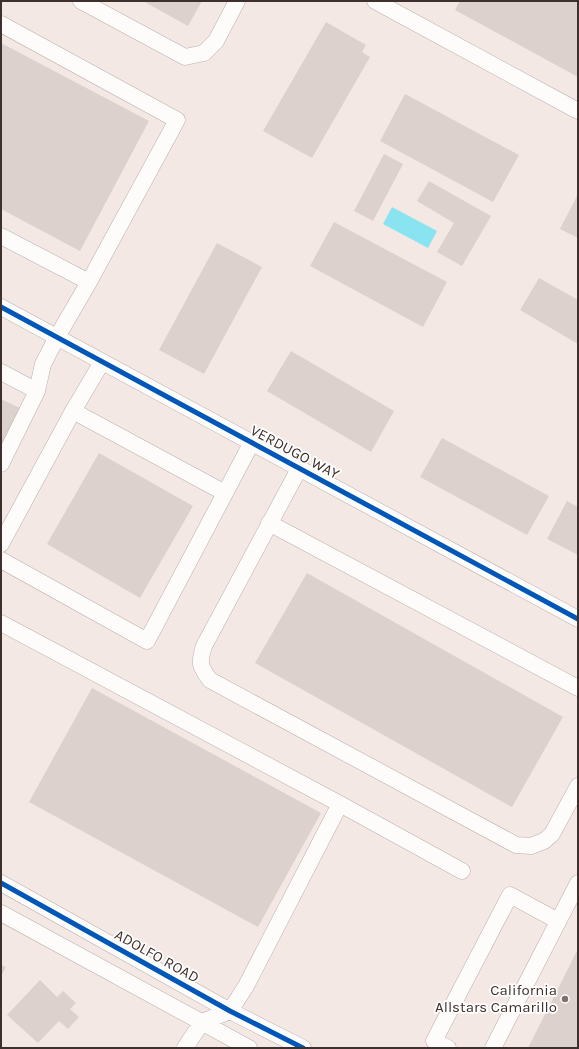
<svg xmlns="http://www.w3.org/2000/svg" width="579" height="1049" viewBox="0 0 579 1049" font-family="Karla,sans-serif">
	<rect width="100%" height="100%" fill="#f4e8e4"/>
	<!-- water -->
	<path fill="#89e3f1" d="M 392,207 L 437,231 L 428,248 L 383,224 Z"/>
	<!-- building -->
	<path fill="#ddd1cd" d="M 143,1 L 202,1 L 188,26 Z
		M 460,1 L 578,1 L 578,77 L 455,10 Z
		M 326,22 L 366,45 L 362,52 L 370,57 L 312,158 L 263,131 Z
		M 1,43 L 149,121 L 80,251 L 1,209 Z
		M 405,94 L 519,155 L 493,202 L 380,141 Z
		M 384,154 L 403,164 L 373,221 L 354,211 Z
		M 429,181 L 491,216 L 462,266 L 437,252 L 454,223 L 417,201 Z
		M 578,194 L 578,238 L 560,229 Z
		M 334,222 L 447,282 L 423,327 L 310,266 Z
		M 217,243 L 262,267 L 204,374 L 159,350 Z
		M 539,278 L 578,300 L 578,344 L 520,310 Z
		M 291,351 L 394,411 L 371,452 L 267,391 Z
		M 1,399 L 22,409 L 1,452 Z
		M 442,438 L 549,496 L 527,535 L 420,477 Z
		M 99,453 L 193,506 L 140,598 L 47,544 Z
		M 567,501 L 578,507 L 578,555 L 547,539 Z
		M 307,573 L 563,717 L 512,807 L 255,663 Z
		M 92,688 L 321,813 L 258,927 L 29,802 Z
		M 578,949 L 578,1048 L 528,1048 Z
		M 1,965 L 6,967 L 1,976 Z
		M 40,980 L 57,997 L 63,991 L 76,1003 L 70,1009 L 79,1017 L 68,1029 L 59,1021 L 38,1043 L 7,1015 Z"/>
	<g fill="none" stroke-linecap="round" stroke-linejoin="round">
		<defs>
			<path id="minor" d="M 81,1 L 185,57 L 204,53 L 216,41 L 237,1
				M 375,1 L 578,111
				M 1,24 L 177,120 L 89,282 L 57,337 L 43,364 L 37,391 L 1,464
				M 1,236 L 89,282
				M 1,307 L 578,619
				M 1,372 L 37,391
				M 73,411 L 225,493
				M 300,467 L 204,646 C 199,662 199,666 210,680 L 516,845 L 531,846 L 544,841 L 552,834 L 578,786
				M 269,523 L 578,688
				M 1,544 L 73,411 L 102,362
				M 1,560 L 147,641 L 252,442
				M 1,623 L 340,804 L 462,871
				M 1,883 L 230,1011 L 303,1048
				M 1,913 L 249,1048
				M 230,1011 L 246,986 L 340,804
				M 185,1048 L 202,1022 L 230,1011
				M 448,1048 L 434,1041 L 510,895 L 558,921
				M 493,1048 L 578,883"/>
		</defs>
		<!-- minor casing -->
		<use href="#minor" stroke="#baafab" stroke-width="17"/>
		<!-- minor -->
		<use href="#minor" stroke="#fdfcfb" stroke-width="16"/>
		<defs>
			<path id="cycleway" d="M 1,307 L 578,619
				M 1,883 L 230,1011 L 303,1048"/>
		</defs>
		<!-- cycleway casing -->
		<use href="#cycleway" stroke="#fff" stroke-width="8"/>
		<!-- cycleway -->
		<use href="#cycleway" stroke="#0057b8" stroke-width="5"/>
	</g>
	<!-- markers -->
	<circle fill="#7e706c" stroke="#fff" stroke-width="1.5" cx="565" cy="999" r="4"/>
	<g text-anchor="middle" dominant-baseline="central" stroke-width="3.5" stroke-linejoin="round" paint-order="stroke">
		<!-- street labels -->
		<g font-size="15" fill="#3e302c" stroke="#fff">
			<text transform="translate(295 452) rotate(28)">VERDUGO WAY</text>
			<text transform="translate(157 956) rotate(29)">ADOLFO ROAD</text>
		</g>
		<!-- poi labels -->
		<g font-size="15" fill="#3e302c" stroke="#fff" text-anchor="end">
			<text x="557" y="990">California<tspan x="557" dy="17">Allstars Camarillo</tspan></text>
		</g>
	</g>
	<!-- border -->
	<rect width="579" height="1049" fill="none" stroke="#3e302c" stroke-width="4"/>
</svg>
